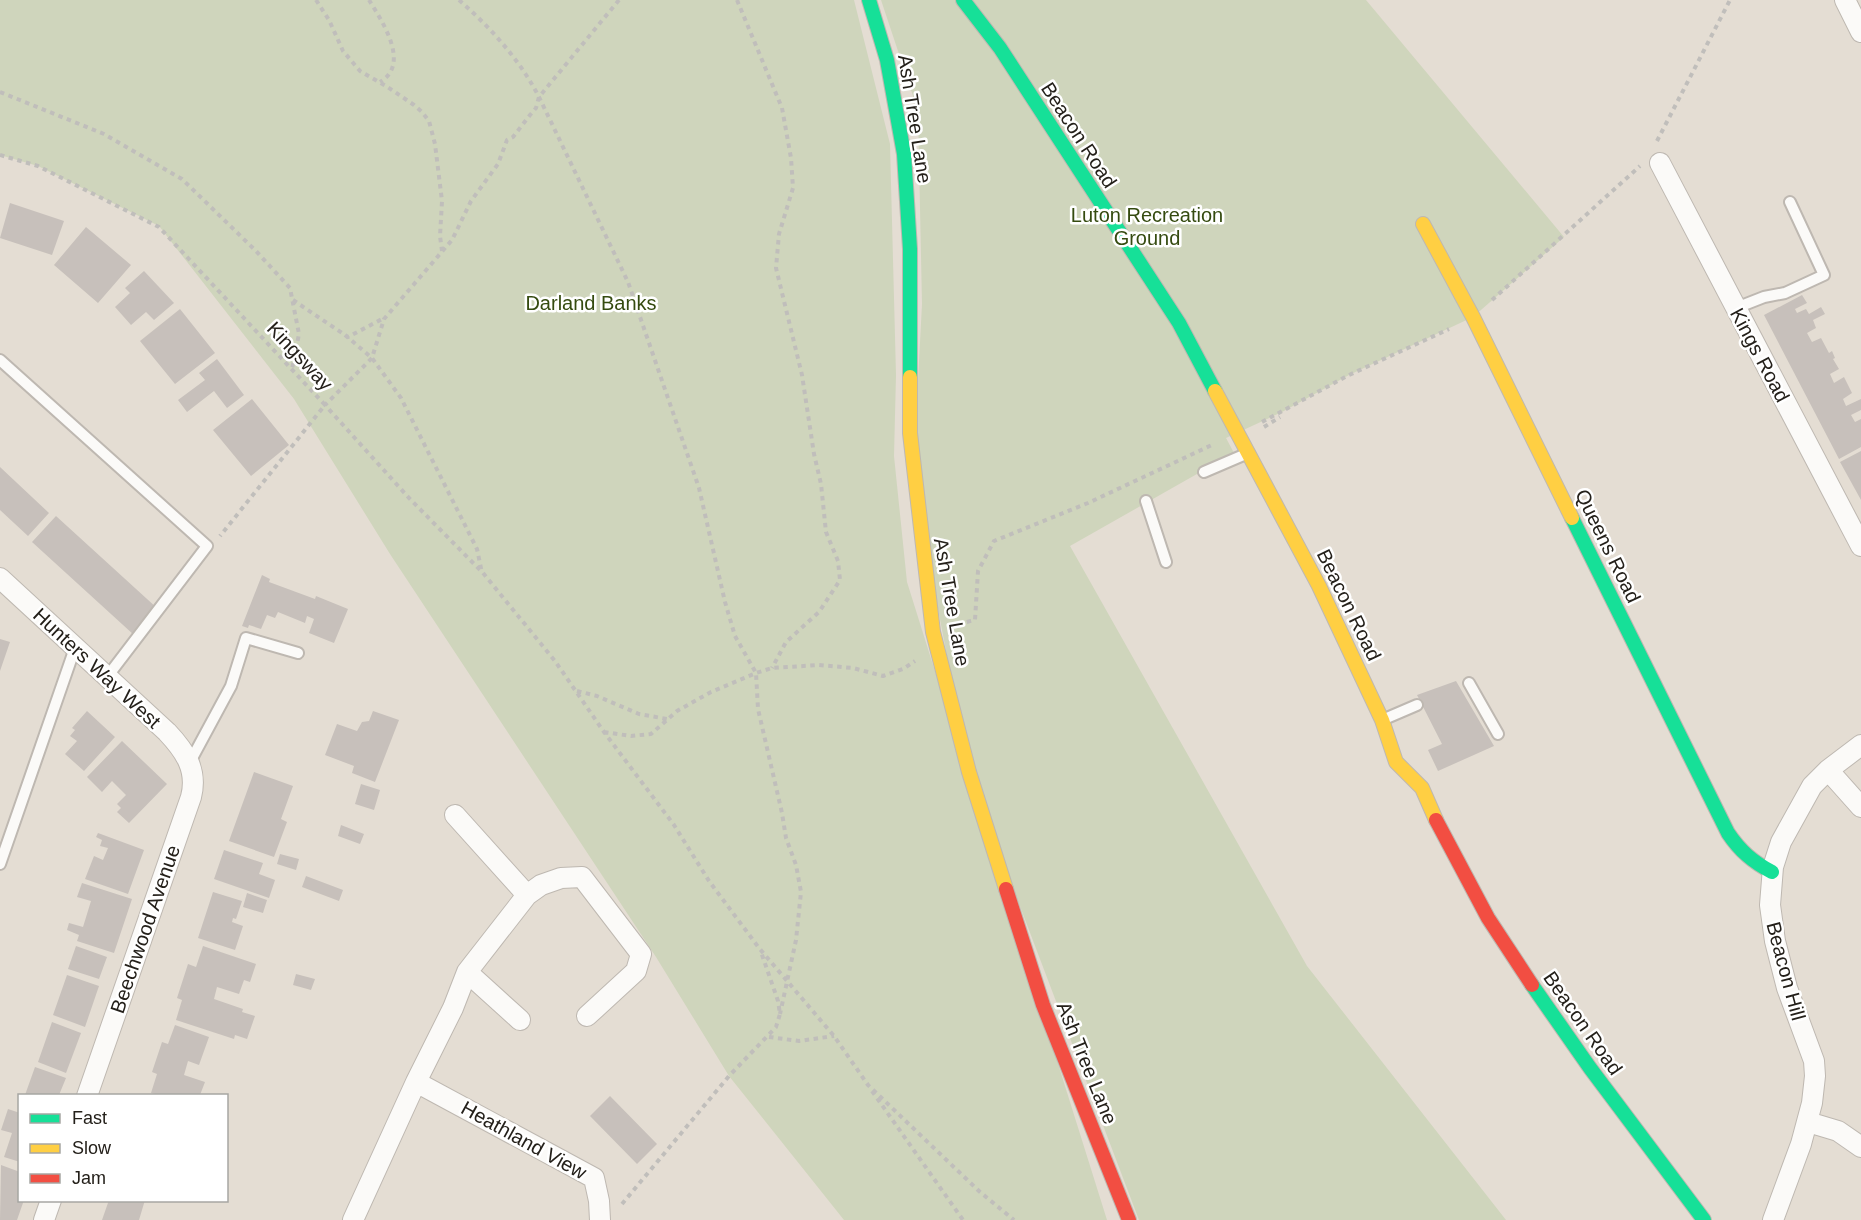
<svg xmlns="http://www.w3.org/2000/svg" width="1861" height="1220" viewBox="0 0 1861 1220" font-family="Arial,sans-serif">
	<rect width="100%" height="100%" fill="#e4ddd3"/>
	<!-- green -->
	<path fill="#cfd5bc" d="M 0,0 L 854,0 L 890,144 L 896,375 L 894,456 L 907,582 L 1107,1220 L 844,1220 L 729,1076 L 656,957 L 390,554 L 294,399 L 159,226 L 38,166 L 0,155 Z
		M 881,0 L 1366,0 L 1564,237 L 1473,317 L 1349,375 L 1282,412 L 1226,438 L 1234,453 L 1070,546 L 1307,966 L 1506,1220 L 1139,1220 L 969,772 L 913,477 L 922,304 L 918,111 Z"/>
	<!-- building -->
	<path fill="#c7c0bb" d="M 10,203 L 64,221 L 52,255 L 0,238 Z
		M 86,227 L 131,265 L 98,303 L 54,265 Z
		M 144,271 L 174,303 L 154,320 L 146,312 L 131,325 L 115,307 L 130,293 L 125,288 Z
		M 1802,295 L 1807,303 L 1795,309 L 1797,313 L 1806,309 L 1809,314 L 1821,307 L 1825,314 L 1813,320 L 1816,328 L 1807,333 L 1812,342 L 1821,338 L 1829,353 L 1832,351 L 1835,358 L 1833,359 L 1839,369 L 1830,374 L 1834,383 L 1844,377 L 1852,393 L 1843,399 L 1846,406 L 1861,399 L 1861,410 L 1851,415 L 1855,422 L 1861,419 L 1861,447 L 1839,459 L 1764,315 Z
		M 180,309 L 215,353 L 175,384 L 140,341 Z
		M 217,359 L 244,395 L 227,408 L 214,391 L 187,412 L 178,400 L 205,380 L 199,373 Z
		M 252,399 L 289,445 L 251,476 L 213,430 Z
		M 1861,451 L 1861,500 L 1840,462 Z
		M 0,467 L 49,513 L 28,536 L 0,510 Z
		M 56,516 L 158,609 L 134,635 L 32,542 Z
		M 262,575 L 270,579 L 269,582 L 315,599 L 316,596 L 348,609 L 334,643 L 309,633 L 314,619 L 307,616 L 305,623 L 278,612 L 275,618 L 267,615 L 261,629 L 249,625 L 248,628 L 242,626 Z
		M 0,639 L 10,642 L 0,671 Z
		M 1456,681 L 1494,746 L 1438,771 L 1428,750 L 1442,744 L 1417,695 Z
		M 87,711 L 115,737 L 84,771 L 65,754 L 77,741 L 70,736 L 75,730 L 72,728 Z
		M 373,711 L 399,720 L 375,782 L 352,773 L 354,766 L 325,755 L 337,724 L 357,731 L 362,722 L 369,721 Z
		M 122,741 L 167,784 L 129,823 L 117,812 L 121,808 L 117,804 L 126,795 L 112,781 L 102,792 L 87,777 Z
		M 254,772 L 293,786 L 281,819 L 287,822 L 274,857 L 229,841 Z
		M 361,784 L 380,790 L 374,810 L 355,804 Z
		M 341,825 L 364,834 L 360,844 L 338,836 Z
		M 98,833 L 144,850 L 128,894 L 85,879 L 94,856 L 103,860 L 108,848 L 100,846 L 102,840 L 96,837 Z
		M 224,850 L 263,863 L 259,874 L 275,880 L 269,898 L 214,879 Z
		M 280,854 L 299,859 L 296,870 L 277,864 Z
		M 306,876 L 343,890 L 339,901 L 302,887 Z
		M 82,883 L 132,899 L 114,953 L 77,941 L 79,935 L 67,930 L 69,923 L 83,927 L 91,901 L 77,897 Z
		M 213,892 L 242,901 L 236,919 L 233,918 L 232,922 L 243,926 L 235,950 L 198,938 Z
		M 247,893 L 267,900 L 263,913 L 243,907 Z
		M 76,946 L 107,957 L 99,979 L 68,969 Z
		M 203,946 L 256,964 L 250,982 L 244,980 L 239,994 L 217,987 L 214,999 L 243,1009 L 242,1012 L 255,1016 L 247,1039 L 235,1035 L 234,1039 L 176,1020 L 182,1000 L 177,998 L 188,964 L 196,967 Z
		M 296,974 L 315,979 L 311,990 L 293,985 Z
		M 67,975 L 99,986 L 85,1027 L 53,1015 Z
		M 52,1022 L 81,1033 L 66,1073 L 38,1062 Z
		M 175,1025 L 209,1037 L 199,1065 L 188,1061 L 184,1075 L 205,1082 L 200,1095 L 159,1095 L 151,1093 L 157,1074 L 152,1072 L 162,1042 L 168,1044 Z
		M 35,1067 L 66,1078 L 59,1095 L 25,1095 Z
		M 610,1096 L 657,1144 L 637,1164 L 590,1116 Z
		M 8,1109 L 20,1113 L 20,1162 L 4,1157 L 12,1133 L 1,1130 Z
		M 1,1165 L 20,1172 L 20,1200 L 24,1200 L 17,1220 L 0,1220 Z
		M 109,1200 L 145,1200 L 139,1220 L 102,1220 Z"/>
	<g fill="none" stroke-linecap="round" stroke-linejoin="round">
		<defs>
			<path id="lane" d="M 1736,308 L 1764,297 L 1785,293 L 1824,275 L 1790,202
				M 0,360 L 207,546 L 107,677
				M 1204,472 L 1246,454
				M 1146,501 L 1166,562
				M 1469,683 L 1498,734
				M 1382,720 L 1417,705
				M 190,762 L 231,686 L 246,638 L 298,653
				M 0,864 L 75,648"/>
			<path id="street" d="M 1845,0 L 1861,32
				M 1660,163 L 1861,546
				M 0,578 L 167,732 C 185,751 198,770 191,797 L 87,1096
				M 1828,770 L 1861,807
				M 455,815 L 527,895
				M 467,972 L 520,1020
				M 416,1082 L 594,1178 L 599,1201 L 600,1220
				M 1808,1122 L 1838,1131 L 1861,1147
				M 44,1220 L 51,1200
				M 353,1220 L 416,1082 L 453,1008 L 467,972 L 527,895 L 541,885 L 561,878 L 582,877 L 641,954 L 636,971 L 587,1016
				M 1773,1220 L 1801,1144 L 1812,1103 L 1815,1076 L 1814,1061 L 1787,988 L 1775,941 L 1770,905 L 1773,867 L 1781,842 L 1812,786 L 1828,770 L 1861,745"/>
			<path id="fast" d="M 869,0 L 887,60 L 904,154 L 910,249 L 910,377
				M 963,0 L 1000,48 L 1179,323 L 1215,391
				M 1572,518 L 1728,833 C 1740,851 1753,862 1772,872
				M 1532,985 L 1590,1068 L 1704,1220"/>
			<path id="slow" d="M 1423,224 L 1473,317 L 1572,518
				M 910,377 L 910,433 L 933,632 L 969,772 L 1006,889
				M 1215,391 L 1319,586 L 1382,720 L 1396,762 L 1422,788 L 1436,820"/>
			<path id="jam" d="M 1436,820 L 1488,918 L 1532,985
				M 1006,889 L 1043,1005 L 1129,1220"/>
		</defs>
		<!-- lane casing -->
		<use href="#lane" stroke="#beb8b1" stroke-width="14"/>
		<!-- street casing -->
		<use href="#street" stroke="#beb8b1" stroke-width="22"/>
		<!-- fast casing -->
		<use href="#fast" stroke="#beb8b1" stroke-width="16"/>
		<!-- slow casing -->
		<use href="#slow" stroke="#beb8b1" stroke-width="16"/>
		<!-- jam casing -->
		<use href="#jam" stroke="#beb8b1" stroke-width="16"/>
		<!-- path -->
		<path stroke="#c0bebb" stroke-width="4" stroke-dasharray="4.5 4.5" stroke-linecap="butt" d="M 316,0 L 329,20 L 343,51 L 360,71 L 386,86 L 414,105 L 422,112 L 429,121 L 435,144 L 442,201 L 440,236 L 442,251
			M 369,0 C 382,21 411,64 380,82
			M 459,0 C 490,27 520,60 539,97 L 628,282 L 699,488 L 725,602 L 735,636 L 756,673 L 758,709 L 782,813 L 786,838 L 796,865 L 801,892 L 796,940 L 780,1014
			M 619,0 L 539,97 L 536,108 L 530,115 L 513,137 L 507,140 L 498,164 L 471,201 L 452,240 L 384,319 L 372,358 L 325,405 L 409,498 L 483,573 L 555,661 L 604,732 L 674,825 L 709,881 L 759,948 L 834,1036 L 868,1085 L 980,1192 L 1014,1220
			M 737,0 L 782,108 L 791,158 L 793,188 L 779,234 L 776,268 L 802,375 L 814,454 L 821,484 L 826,532 L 838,561 L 840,580 L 819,612 L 786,642 L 772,668
			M 0,92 L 104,134 L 182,179 L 256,251 L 290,288 L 299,334 L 292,369
			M 1657,141 L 1730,0
			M 0,155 L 38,166 L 159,227 L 325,405 L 220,536
			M 293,300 L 348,337 L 384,318
			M 1492,300 L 1640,166
			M 345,335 L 372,358 L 401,398 L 477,549 L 482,573
			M 1262,422 L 1349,375 L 1449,329
			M 1264,427 L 1280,417
			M 958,624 L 975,620 L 978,571 L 994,541 L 1088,503 L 1214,444
			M 577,691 L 597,696 L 639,714 L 667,719
			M 604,732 L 631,736 L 651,734 L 677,711 L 711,692 L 756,673 L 772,668 L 819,665 L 853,668 L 883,676 L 903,669 L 915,661
			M 769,1037 L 799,1041 L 834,1036
			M 872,1091 L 963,1220
			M 622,1204 L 729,1076 L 776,1027 L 780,1014 L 778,1001 L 761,952"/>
		<!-- lane -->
		<use href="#lane" stroke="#fbfaf8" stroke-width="10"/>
		<!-- street -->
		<use href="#street" stroke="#fbfaf8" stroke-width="20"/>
		<!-- fast -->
		<use href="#fast" stroke="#16e098" stroke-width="14"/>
		<!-- slow -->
		<use href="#slow" stroke="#ffcf43" stroke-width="14"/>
		<!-- jam -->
		<use href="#jam" stroke="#f24e42" stroke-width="14"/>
	</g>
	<g text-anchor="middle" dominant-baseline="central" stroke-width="5" stroke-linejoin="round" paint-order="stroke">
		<!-- street labels -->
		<g font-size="20" fill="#24201a" stroke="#fff">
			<text transform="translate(915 119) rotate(81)">Ash Tree Lane</text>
			<text transform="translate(1079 135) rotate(57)">Beacon Road</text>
			<text transform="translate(1760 355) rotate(62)">Kings Road</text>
			<text transform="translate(300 356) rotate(47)">Kingsway</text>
			<text transform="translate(1608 546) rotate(64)">Queens Road</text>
			<text transform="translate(952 602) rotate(80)">Ash Tree Lane</text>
			<text transform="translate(1349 605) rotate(64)">Beacon Road</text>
			<text transform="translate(97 668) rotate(43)">Hunters Way West</text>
			<text transform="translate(145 929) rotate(-71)">Beechwood Avenue</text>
			<text transform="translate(1786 971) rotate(75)">Beacon Hill</text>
			<text transform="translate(1583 1023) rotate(55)">Beacon Road</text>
			<text transform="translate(1087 1063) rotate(68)">Ash Tree Lane</text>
			<text transform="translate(524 1140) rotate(29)">Heathland View</text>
		</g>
		<!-- park labels -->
		<g font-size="20" fill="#354b10" stroke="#fff">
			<text x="1147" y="215">Luton Recreation<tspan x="1147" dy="23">Ground</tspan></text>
			<text x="591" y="303">Darland Banks</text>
		</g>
	</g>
	<!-- legend -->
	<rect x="18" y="1094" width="210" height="108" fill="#ffffff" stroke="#a7a6a3" stroke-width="1.5"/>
	<rect x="30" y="1114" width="30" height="9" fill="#16e098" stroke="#a7a6a3" stroke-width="1.5"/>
	<text x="72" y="1124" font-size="18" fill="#24201a">Fast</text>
	<rect x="30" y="1144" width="30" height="9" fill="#ffcf43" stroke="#a7a6a3" stroke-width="1.5"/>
	<text x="72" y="1154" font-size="18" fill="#24201a">Slow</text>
	<rect x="30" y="1174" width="30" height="9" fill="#f24e42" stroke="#a7a6a3" stroke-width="1.5"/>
	<text x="72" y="1184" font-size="18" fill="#24201a">Jam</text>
</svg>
